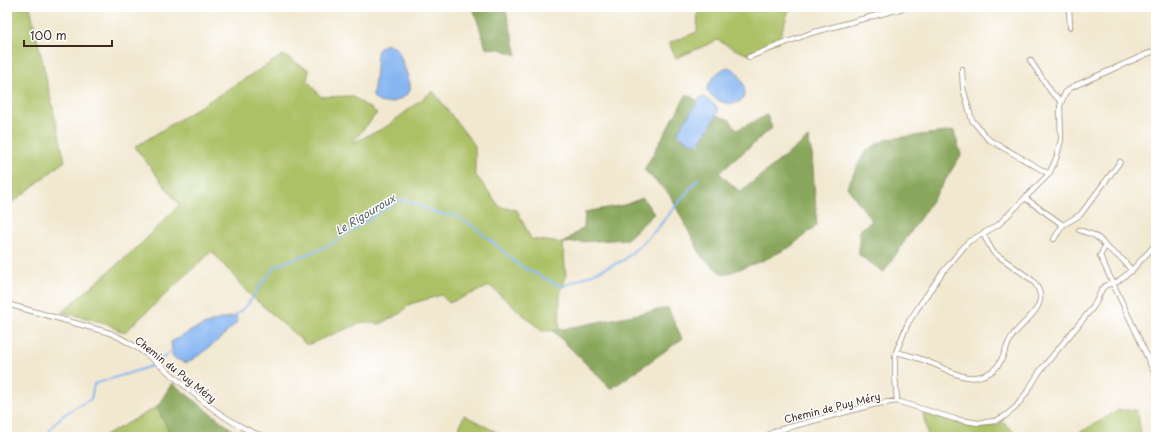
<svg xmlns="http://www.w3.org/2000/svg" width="1163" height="444" viewBox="0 0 1163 444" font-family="'Playpen Sans',sans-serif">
	<rect width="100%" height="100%" fill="#fff"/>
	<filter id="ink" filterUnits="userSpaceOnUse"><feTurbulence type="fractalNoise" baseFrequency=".025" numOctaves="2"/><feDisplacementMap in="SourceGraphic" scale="8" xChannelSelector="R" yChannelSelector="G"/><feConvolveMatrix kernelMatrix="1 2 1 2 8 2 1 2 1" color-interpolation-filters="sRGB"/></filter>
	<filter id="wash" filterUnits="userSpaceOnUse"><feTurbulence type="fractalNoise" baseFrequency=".012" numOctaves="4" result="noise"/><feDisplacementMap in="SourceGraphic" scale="16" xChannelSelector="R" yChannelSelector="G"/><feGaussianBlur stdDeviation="0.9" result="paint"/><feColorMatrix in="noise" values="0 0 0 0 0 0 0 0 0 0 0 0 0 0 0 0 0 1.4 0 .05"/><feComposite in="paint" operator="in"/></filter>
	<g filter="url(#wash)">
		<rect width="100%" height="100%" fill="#f2e8d0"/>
		<!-- green -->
		<path fill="#acc166" stroke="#747642" d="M 7,7 L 30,7 L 65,161 L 7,207 Z
			M 698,7 L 790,7 L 778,42 L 767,45 L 749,55 L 734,49 L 718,40 L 676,58 L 669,43 L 697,32 Z
			M 283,55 L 309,70 L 307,80 L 321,97 L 352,96 L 377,113 L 352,143 L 386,127 L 433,91 L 475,146 L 475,174 L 500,207 L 517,210 L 531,239 L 563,243 L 566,277 L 560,295 L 559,330 L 542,331 L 490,286 L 449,303 L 441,295 L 410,304 L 401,313 L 380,324 L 363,322 L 307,345 L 248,293 L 212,251 L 124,333 L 106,323 L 62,312 L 142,243 L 179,205 L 135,147 Z
			M 157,407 L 172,437 L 103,437 Z
			M 1119,410 L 1137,410 L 1142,437 L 1072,437 Z
			M 923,413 L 966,425 L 984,427 L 1002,422 L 1020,437 L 928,437 Z
			M 464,415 L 506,437 L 456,437 Z"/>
		<!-- forest -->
		<path fill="#89a75b" stroke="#62683c" d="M 473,7 L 505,7 L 517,55 L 500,49 L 486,48 Z
			M 687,94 L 698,101 L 676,135 L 692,143 L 699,145 L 716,115 L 730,120 L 737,130 L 767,115 L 772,128 L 719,173 L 740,192 L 808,138 L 812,154 L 817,225 L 790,247 L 764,260 L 723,275 L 702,257 L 670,195 L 644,170 Z
			M 954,131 L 961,155 L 941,187 L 884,272 L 859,255 L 859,231 L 872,221 L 847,187 L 865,151 L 887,139 Z
			M 643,198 L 654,214 L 627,239 L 563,243 L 584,227 L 585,212 L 624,205 Z
			M 668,308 L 682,339 L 611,389 L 553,331 Z
			M 172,383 L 235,432 L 249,437 L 172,437 L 157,407 Z"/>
		<!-- water -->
		<path fill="#86b6f1" stroke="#607088" d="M 388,44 L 395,47 L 399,52 L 410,83 C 410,85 410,88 410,90 C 405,100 380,110 373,96 C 372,93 374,90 374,87 C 376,75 376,64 377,53 C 379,47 383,45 388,44 Z
			M 728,67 C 735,69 738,73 741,79 C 756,108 721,111 707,90 C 709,81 719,69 728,67 Z
			M 702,97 L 706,98 L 717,107 L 718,112 C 715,118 703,141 697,143 C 691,145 682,138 678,133 L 679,130 L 700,98 Z
			M 236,316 L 238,321 C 222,338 206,351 187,363 L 173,358 L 171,342 C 194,329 210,320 236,316 Z"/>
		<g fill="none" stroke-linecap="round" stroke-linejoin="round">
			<!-- stream -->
			<path stroke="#86b6f1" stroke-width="2" d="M 234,317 L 248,304 L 260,286 L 276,266 L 326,247 L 401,199 L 424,207 L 439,214 L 458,216 L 482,233 L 520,266 L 562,287 L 624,260 L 656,230 L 698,179
				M 47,437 C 54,417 73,409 91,399 L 94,384 L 149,367 L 173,351"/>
		</g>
	</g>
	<g filter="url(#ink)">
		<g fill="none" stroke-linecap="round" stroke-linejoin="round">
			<defs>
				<path id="minor" d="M 1069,7 L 1070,27
					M 1150,7 L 1156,12
					M 749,57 L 811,33 L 907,7
					M 1030,60 L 1052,93 L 1061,101
					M 962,69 L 963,88 L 972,120 L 988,139 L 1049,174
					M 1025,198 L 1063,225
					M 1079,230 C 1090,234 1099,235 1105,246
					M 1054,239 L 1063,225 L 1080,215 L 1120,162
					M 1132,271 L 1123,260 L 1105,246 L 1100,256 L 1137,334 L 1156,377
					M 7,304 L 110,333 C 154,352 185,391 225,417 C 238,425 251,433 266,437
					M 896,352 C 908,355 920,358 931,363 C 945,368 962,380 977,377 C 1005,372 1001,352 1013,335 C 1026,318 1054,304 1032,280 L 993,252 L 983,234
					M 897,401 L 895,375 L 895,359 L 896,352 L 908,323 L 917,309 L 942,273 L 968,242 L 998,225 L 1049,174 L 1056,159 L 1061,140 L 1060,106 L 1065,93 L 1072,87 L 1156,50
					M 765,437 L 775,431 L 876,404 L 897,401 L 955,419 L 978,423 L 995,421 L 1005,416 L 1016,407 L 1027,392 L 1040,371 L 1094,306 L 1102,289 L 1106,285 L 1117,282 L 1131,271 L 1156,244"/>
			</defs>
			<!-- minor casing -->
			<use href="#minor" stroke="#968977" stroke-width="6"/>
			<!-- minor -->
			<use href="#minor" stroke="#fff" stroke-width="4.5"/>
		</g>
	</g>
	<g text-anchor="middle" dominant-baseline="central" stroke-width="3" stroke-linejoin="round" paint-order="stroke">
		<!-- street labels -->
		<g font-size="10" fill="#3b2a1e" stroke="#fff">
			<text transform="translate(176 369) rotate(38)">Chemin du Puy Méry</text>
			<text transform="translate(832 407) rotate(-14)">Chemin de Puy Méry</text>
		</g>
		<!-- water labels -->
		<g font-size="11" font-style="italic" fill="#555b68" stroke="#fff">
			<text transform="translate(365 214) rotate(-31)">Le Rigouroux</text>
		</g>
	</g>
	<!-- margin -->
	<rect width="1163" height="444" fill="none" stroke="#fff" stroke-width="24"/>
	<!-- scale -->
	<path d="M24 40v6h88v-6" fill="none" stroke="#3b2a1e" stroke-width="2"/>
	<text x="30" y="40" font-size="12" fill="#3b2a1e" stroke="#ffffff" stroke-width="3" paint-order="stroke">100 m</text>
</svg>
